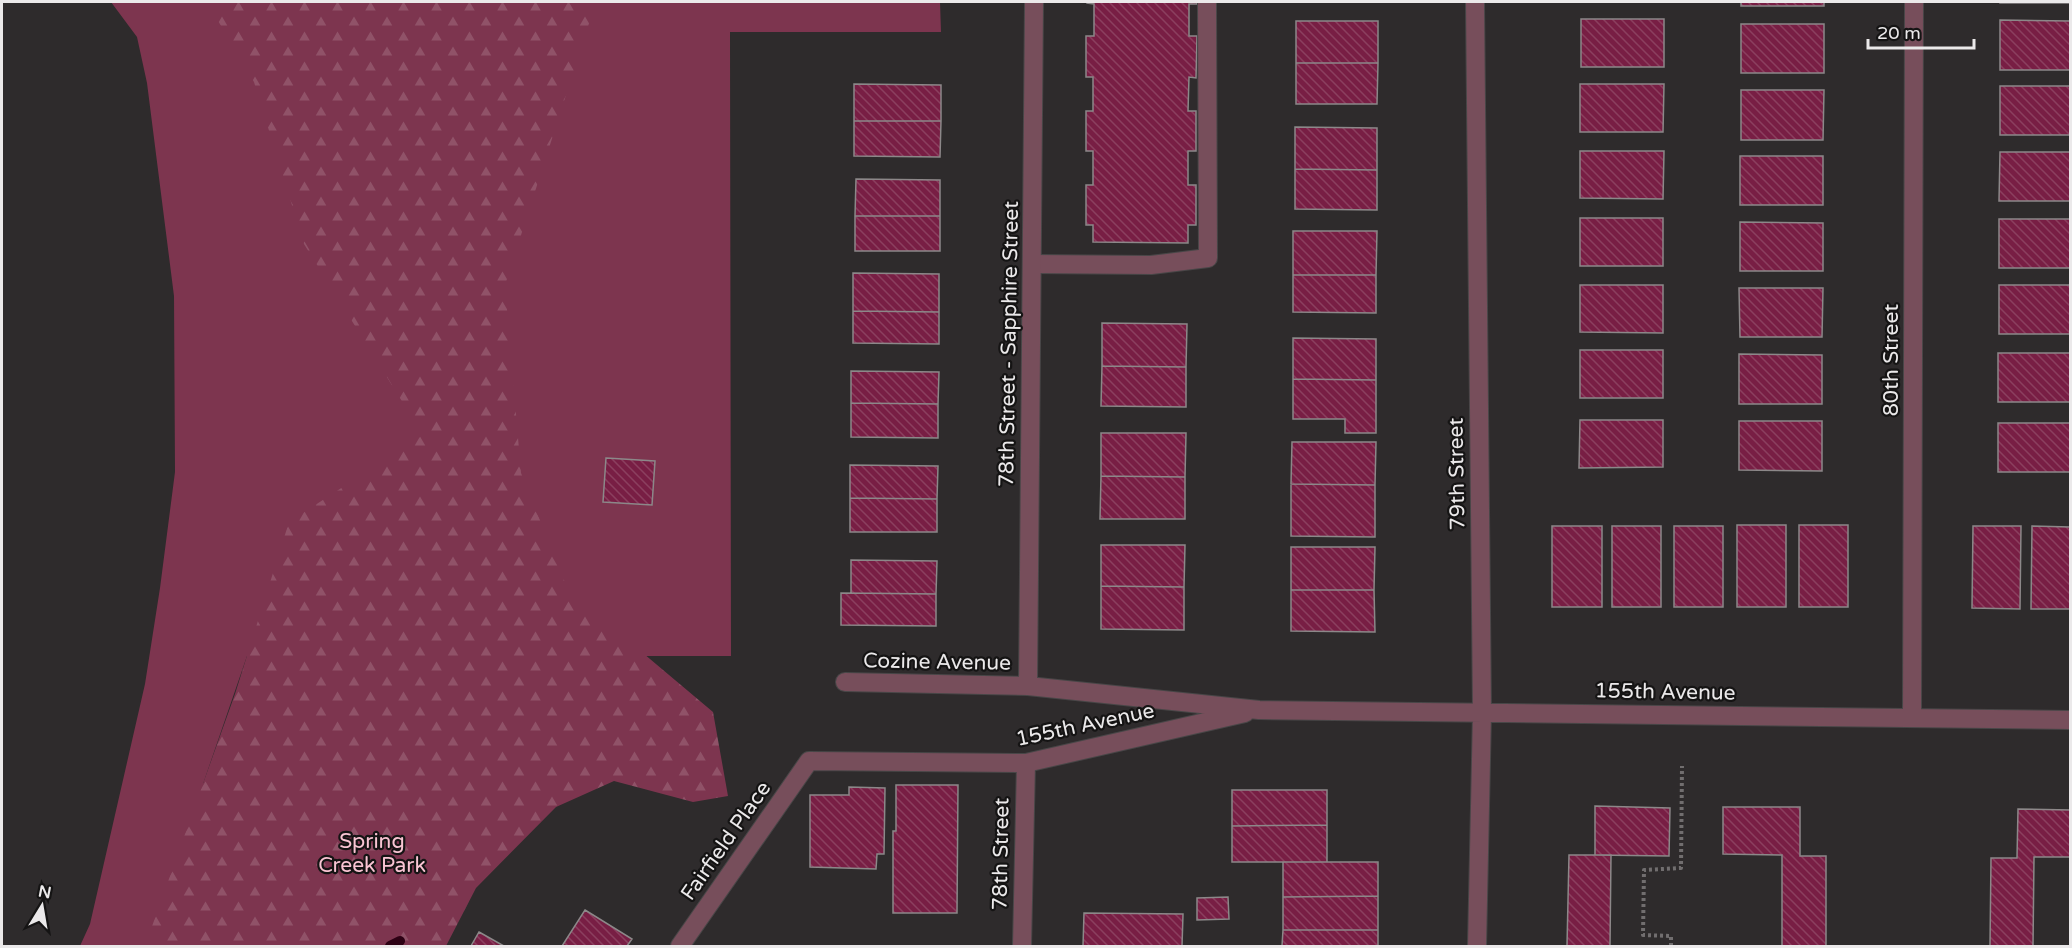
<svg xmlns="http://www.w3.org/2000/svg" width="2072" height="948" viewBox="0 0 2072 948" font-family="'Varela Round',sans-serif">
	<defs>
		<pattern id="forest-firs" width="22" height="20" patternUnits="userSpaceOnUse" patternTransform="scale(1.5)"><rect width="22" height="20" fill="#7d354f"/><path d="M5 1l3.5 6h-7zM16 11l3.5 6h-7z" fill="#905268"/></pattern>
		<pattern id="building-back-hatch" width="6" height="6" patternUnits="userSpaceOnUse" patternTransform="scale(1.5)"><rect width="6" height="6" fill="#781e44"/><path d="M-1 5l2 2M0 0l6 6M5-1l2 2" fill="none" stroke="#8b3f5f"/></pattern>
	</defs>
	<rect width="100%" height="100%" fill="#2e2b2c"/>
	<!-- green -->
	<path fill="#7d354f" d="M 111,2 L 940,2 L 941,32 L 730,32 L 731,656 L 247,656 L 203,784 L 418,946 L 80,946 L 90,924 L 145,684 L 160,588 L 175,472 L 174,296 L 147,83 L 137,37 Z"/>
	<!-- forest -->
	<path fill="url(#forest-firs)" d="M 207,2 L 594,2 L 592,14 L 505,285 L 521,473 L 568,590 L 713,712 L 728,796 L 693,802 L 614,781 L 556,807 L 476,888 L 446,946 L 145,946 L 235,694 L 289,522 L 423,435 L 304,244 L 254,82 Z"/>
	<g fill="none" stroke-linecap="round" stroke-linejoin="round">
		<!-- stream -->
		<path stroke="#2d0114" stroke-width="10" d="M 390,946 L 400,941"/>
	</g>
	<!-- building -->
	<path fill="url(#building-back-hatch)" stroke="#8c8889" stroke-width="1.5" d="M 1087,2 L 1197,2 L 1197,4 L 1189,4 L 1189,36 L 1197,36 L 1196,78 L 1189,77 L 1188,111 L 1196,111 L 1196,151 L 1188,151 L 1188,185 L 1196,185 L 1196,225 L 1188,225 L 1188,243 L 1093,242 L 1093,225 L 1086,225 L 1086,185 L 1093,185 L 1093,151 L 1086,151 L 1086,111 L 1093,111 L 1093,77 L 1086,77 L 1086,36 L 1094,36 L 1094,4 L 1087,3 Z
		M 1741,2 L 1824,2 L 1824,6 L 1741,6 Z
		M 2000,2 L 2070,2 L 2070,3 L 2000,3 Z
		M 1581,19 L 1664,19 L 1664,67 L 1581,67 Z
		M 2000,20 L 2070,21 L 2070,70 L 2000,70 Z
		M 1296,21 L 1378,21 L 1378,63 L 1296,63 Z
		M 1741,24 L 1824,24 L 1824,73 L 1741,73 Z
		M 1296,63 L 1378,63 L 1377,104 L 1296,104 Z
		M 854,84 L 941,85 L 941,121 L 854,121 Z
		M 1580,84 L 1664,84 L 1663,132 L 1580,132 Z
		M 2000,86 L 2070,86 L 2070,135 L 2000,135 Z
		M 1741,90 L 1824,90 L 1823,140 L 1741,140 Z
		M 854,121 L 941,121 L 940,157 L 854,156 Z
		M 1295,127 L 1377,128 L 1377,170 L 1295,169 Z
		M 1580,151 L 1664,151 L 1663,199 L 1580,198 Z
		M 2000,152 L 2070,152 L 2070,201 L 1999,201 Z
		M 1740,156 L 1823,156 L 1823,205 L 1740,205 Z
		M 1295,169 L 1377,170 L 1377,210 L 1295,209 Z
		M 856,179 L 940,180 L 940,216 L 855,216 Z
		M 855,216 L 940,216 L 940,251 L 855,251 Z
		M 1580,218 L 1663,218 L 1663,266 L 1580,266 Z
		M 1999,219 L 2070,219 L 2070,268 L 1999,268 Z
		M 1740,222 L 1823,223 L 1823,271 L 1740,271 Z
		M 1293,231 L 1377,231 L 1376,275 L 1293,275 Z
		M 853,273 L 939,274 L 939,312 L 853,311 Z
		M 1293,275 L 1376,275 L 1376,313 L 1293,312 Z
		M 1580,285 L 1663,285 L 1663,333 L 1580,332 Z
		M 1999,285 L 2070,285 L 2070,334 L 1999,334 Z
		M 1739,288 L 1823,288 L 1822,337 L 1740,337 Z
		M 853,311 L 939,312 L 939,344 L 853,343 Z
		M 1102,323 L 1187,324 L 1186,367 L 1102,366 Z
		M 1293,338 L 1376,339 L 1376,380 L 1293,379 Z
		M 1580,350 L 1663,350 L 1663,398 L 1580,398 Z
		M 1998,353 L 2070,353 L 2070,402 L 1998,402 Z
		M 1739,354 L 1822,355 L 1822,404 L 1739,404 Z
		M 1102,366 L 1186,367 L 1186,407 L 1101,406 Z
		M 851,371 L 939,372 L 938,404 L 851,403 Z
		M 1293,379 L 1376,380 L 1376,433 L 1345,433 L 1345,419 L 1293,419 Z
		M 851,403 L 938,404 L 938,438 L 851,437 Z
		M 1580,420 L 1663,420 L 1663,467 L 1579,468 Z
		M 1739,421 L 1822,421 L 1822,471 L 1739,470 Z
		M 1998,423 L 2070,423 L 2070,472 L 1998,472 Z
		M 1101,433 L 1186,433 L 1185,477 L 1101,476 Z
		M 1292,442 L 1376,442 L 1375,485 L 1291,484 Z
		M 606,458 L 655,461 L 652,505 L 603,502 Z
		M 850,465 L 938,466 L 937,499 L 850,498 Z
		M 1101,476 L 1185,477 L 1185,519 L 1100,519 Z
		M 1291,484 L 1375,485 L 1375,537 L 1291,536 Z
		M 850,498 L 937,499 L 937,532 L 850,532 Z
		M 1737,525 L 1786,525 L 1786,607 L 1737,607 Z
		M 1799,525 L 1848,525 L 1848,607 L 1799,607 Z
		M 1552,526 L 1602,526 L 1602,607 L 1552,607 Z
		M 1612,526 L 1661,526 L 1661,607 L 1612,607 Z
		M 1674,526 L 1723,526 L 1723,607 L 1674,607 Z
		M 1973,526 L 2021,526 L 2020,609 L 1972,608 Z
		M 2032,526 L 2070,527 L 2070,609 L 2031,609 Z
		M 1101,545 L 1185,545 L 1184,587 L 1101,586 Z
		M 1291,547 L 1375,547 L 1374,590 L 1291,590 Z
		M 851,560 L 937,561 L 936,594 L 851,593 Z
		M 1101,586 L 1184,587 L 1184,630 L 1101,629 Z
		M 1291,590 L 1374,590 L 1375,632 L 1291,631 Z
		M 841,593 L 936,594 L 936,626 L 841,625 Z
		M 896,785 L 958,785 L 957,913 L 893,913 L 893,831 L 896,831 Z
		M 849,787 L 885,788 L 884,854 L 877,854 L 876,869 L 810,867 L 810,795 L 849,795 Z
		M 1232,790 L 1327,790 L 1327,825 L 1232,826 Z
		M 1595,806 L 1670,808 L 1669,856 L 1595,855 Z
		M 1723,807 L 1800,807 L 1800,856 L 1826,856 L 1826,946 L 1782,946 L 1782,855 L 1723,854 Z
		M 2018,809 L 2070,810 L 2070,857 L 2034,857 L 2033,946 L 1990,946 L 1991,858 L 2017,858 Z
		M 1327,825 L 1327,862 L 1232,862 L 1232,826 Z
		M 1569,855 L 1611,855 L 1610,946 L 1567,946 Z
		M 1283,862 L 1378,862 L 1378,896 L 1283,897 Z
		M 1378,896 L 1378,930 L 1283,930 L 1283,897 Z
		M 1228,897 L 1229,919 L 1197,920 L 1197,898 Z
		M 585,910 L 632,939 L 627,946 L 562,946 Z
		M 1084,913 L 1183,914 L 1182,946 L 1083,946 Z
		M 1283,930 L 1378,930 L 1378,946 L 1282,946 Z
		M 479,932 L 504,946 L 471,946 Z"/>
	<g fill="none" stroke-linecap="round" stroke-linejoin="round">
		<defs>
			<path id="lane" d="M 1032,264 L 1151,265 L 1208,258 L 1207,2"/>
			<path id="street" d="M 1475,2 L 1482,713 L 1477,946
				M 845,682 L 1028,686 L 1259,710 L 2070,720
				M 1028,686 L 1034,2
				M 1912,718 L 1914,2
				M 680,946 L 809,761 L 1026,763 L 1245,713
				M 1022,946 L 1026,763"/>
		</defs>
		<!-- lane casing -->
		<use href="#lane" stroke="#484647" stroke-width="20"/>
		<!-- street casing -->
		<use href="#street" stroke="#484647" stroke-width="20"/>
		<!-- path -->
		<path stroke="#716e6f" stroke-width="4" stroke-dasharray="3 3" stroke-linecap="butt" d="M 1671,946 L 1671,936 L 1643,935 L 1644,870 L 1681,868 L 1682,766"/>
		<!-- lane -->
		<use href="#lane" stroke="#774e5b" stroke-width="18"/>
		<!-- street -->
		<use href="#street" stroke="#774e5b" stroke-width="18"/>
	</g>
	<g text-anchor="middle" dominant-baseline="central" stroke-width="4.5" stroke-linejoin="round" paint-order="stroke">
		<!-- street labels -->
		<g font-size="21" fill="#ebe9ea" stroke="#151414">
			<text transform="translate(1009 344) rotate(-89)">78th Street - Sapphire Street</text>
			<text transform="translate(1891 360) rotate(-90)">80th Street</text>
			<text transform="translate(1457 474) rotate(-91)">79th Street</text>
			<text transform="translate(937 662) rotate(1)">Cozine Avenue</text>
			<text transform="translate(1665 692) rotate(1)">155th Avenue</text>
			<text transform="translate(1085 725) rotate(-12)">155th Avenue</text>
			<text transform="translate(726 841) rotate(-55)">Fairfield Place</text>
			<text transform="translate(1001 854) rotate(-89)">78th Street</text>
		</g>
		<!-- park labels -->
		<g font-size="21" fill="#fac5d4" stroke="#151414">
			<text x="372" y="841">Spring<tspan x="372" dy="24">Creek Park</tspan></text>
		</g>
	</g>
	<!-- border -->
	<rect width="2072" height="948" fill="none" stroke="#ebe9ea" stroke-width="6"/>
	<!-- north arrow -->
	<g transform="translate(42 906) rotate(11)" stroke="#151414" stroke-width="4.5" paint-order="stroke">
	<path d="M0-4.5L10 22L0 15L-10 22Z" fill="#ebe9ea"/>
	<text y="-9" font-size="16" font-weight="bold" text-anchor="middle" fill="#ebe9ea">N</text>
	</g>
	<!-- scale -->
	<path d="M1868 39v9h106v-9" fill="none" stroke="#ebe9ea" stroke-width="3"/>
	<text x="1877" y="39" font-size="18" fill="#ebe9ea" stroke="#151414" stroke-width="4.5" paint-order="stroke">20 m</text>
</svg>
